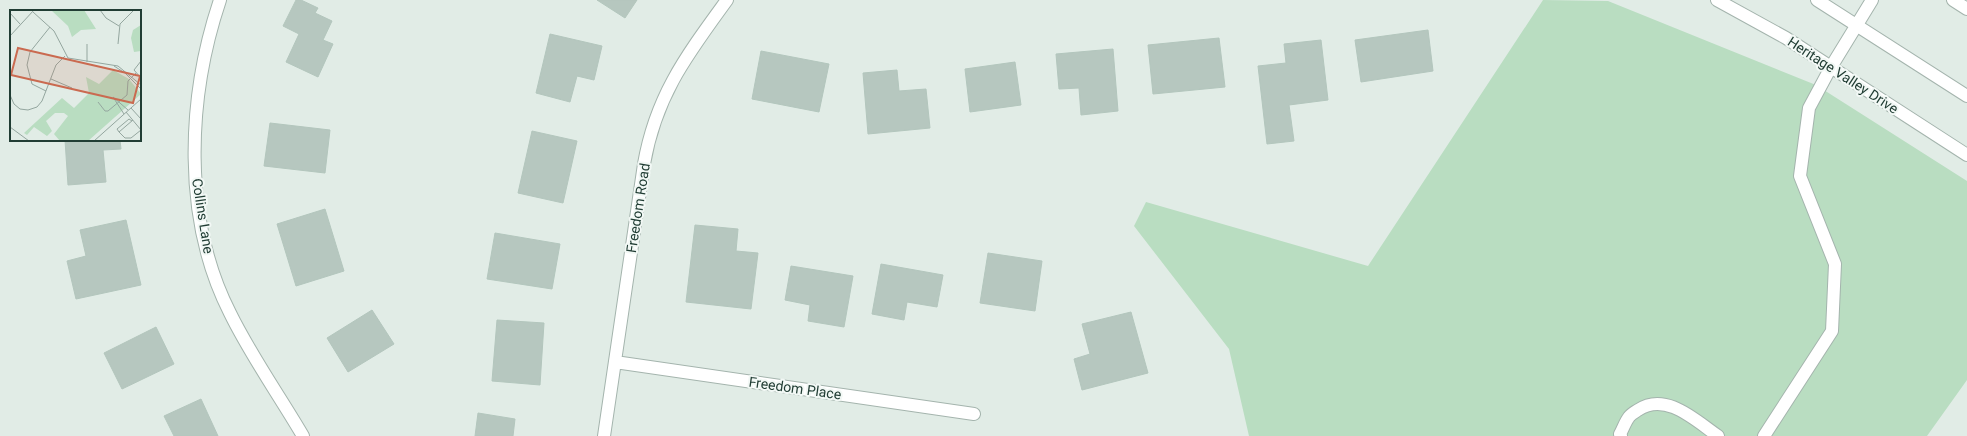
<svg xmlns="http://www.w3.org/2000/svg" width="1967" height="436" viewBox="0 0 1967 436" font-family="Roboto,sans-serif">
	<rect width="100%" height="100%" fill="#e1ece6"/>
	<!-- green -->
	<path fill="#b9ddc1" d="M 1543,0 L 1608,1 L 1816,85 L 1967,181 L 1967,380 L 1927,436 L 1249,436 L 1229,349 L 1134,226 L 1146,202 L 1368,266 Z"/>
	<!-- building -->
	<path fill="#b6c7bf" stroke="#b3c6bd" d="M 296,0 L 301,0 L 318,8 L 315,13 L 332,21 L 323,40 L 333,44 L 318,77 L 286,62 L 299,34 L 283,26 Z
		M 597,0 L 637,0 L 625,18 Z
		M 1428,30 L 1433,71 L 1361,82 L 1355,40 Z
		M 550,34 L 602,46 L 594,80 L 577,76 L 570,102 L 536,93 Z
		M 1219,38 L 1225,87 L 1153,94 L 1148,45 Z
		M 1321,40 L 1328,100 L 1289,105 L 1294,141 L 1267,144 L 1258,66 L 1286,63 L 1284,44 Z
		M 1113,49 L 1118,111 L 1081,115 L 1079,88 L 1059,89 L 1056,54 Z
		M 761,51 L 829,64 L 819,112 L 752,99 Z
		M 1015,62 L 1021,105 L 970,112 L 965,69 Z
		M 897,70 L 899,91 L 926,89 L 930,128 L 868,134 L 863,73 Z
		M 270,123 L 330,130 L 325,173 L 264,166 Z
		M 532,131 L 577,141 L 563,203 L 518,193 Z
		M 65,140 L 120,140 L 121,149 L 103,150 L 106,182 L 68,185 Z
		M 325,209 L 344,271 L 296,286 L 277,224 Z
		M 126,220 L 141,285 L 76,299 L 67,261 L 86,256 L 80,230 Z
		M 695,225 L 738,229 L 736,251 L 758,253 L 751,309 L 686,302 Z
		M 495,233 L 560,244 L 552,289 L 487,279 Z
		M 988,253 L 1042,261 L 1035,311 L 980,303 Z
		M 881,264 L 943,275 L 937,307 L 907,302 L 904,320 L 872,314 Z
		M 791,266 L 853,276 L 844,327 L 808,321 L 810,305 L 785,300 Z
		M 372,310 L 394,344 L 348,372 L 327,338 Z
		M 1131,312 L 1148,373 L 1082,390 L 1074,359 L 1090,354 L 1082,324 Z
		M 497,320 L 544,323 L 540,385 L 492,381 Z
		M 156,327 L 174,364 L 122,389 L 104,353 Z
		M 201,399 L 218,436 L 174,436 L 164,416 Z
		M 478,413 L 515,419 L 513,436 L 475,436 Z"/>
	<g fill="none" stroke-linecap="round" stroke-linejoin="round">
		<defs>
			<path id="minor" d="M 220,0 C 187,98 182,219 230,313 C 251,356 279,395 303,436
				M 1717,0 L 1786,38 L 1967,155
				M 1817,0 L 1967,96
				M 1953,0 L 1967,9
				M 615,362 L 974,414
				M 604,436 L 644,164 C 656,95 687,55 727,0
				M 1621,436 L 1620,434 C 1623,429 1625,422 1629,417 C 1631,414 1635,412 1638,410 C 1666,391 1696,421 1718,436
				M 1764,436 L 1832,331 L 1835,264 L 1800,176 L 1809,108 L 1831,67 L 1872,0"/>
		</defs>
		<!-- minor casing -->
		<use href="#minor" stroke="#a4b4ad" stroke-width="14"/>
		<!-- minor -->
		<use href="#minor" stroke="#fff" stroke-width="12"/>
	</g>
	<g text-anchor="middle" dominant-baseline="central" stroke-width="4" stroke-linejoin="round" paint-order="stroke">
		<!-- street labels -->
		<g font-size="14" fill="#213d34" stroke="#f2f8f5">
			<text transform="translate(1843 75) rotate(33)">Heritage Valley Drive</text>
			<text transform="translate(638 208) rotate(-81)">Freedom Road</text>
			<text transform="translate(203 216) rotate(81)">Collins Lane</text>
			<text transform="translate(795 388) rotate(8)">Freedom Place</text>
		</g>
	</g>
	<!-- overview -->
	<g transform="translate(10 10)">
		<rect width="131" height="131" fill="#e1ece6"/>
		<path d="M 41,0 L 74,0 L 86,19 L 71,20 L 62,27 L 58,16 ZM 131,15 L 131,41 L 124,42 L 121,28 L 123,20 ZM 103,60 L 119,69 L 131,84 L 78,131 L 50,131 L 44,124 L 58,106 L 54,103 L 45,103 L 36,111 L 42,121 L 37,126 L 24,117 L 17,125 L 14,123 L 52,88 L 64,98 L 79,83 L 76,67 L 89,74 Z" fill="#b9ddc1"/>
		<path fill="none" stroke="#94a69f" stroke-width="1" d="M 90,0 L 96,8 L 109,16M 23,2 L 44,21 L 58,48 L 108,56 L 131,75M 0,3 L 10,14M 0,26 L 24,0M 77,34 L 77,52M 108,34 L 110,14 L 124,0M 131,51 L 124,60 L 131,68M 104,56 L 115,63 L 131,79M 41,69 L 62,78M 36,81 L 22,74 L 17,55 L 20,42 L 40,17M 0,85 L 4,94 L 10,99 L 18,100 L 27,97 L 32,91 L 46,55 L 55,46M 88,92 L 95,101 L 98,101 L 117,85 L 118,71 L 126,63M 121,98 L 131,109M 116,102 L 131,120 L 121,128 L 115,128 L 109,122 L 123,110M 114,104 L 103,87 L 118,100M 0,117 L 19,131M 109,122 L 107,119 L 119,109 L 122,111M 84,131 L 131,89"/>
		<path fill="#ca6a50" fill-opacity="0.15" stroke="#ca6a50" stroke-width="2" d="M 8,38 L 130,66 L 123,93 L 1,65 Z"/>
		<rect width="131" height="131" fill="none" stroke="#213d34" stroke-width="2"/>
	</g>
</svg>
